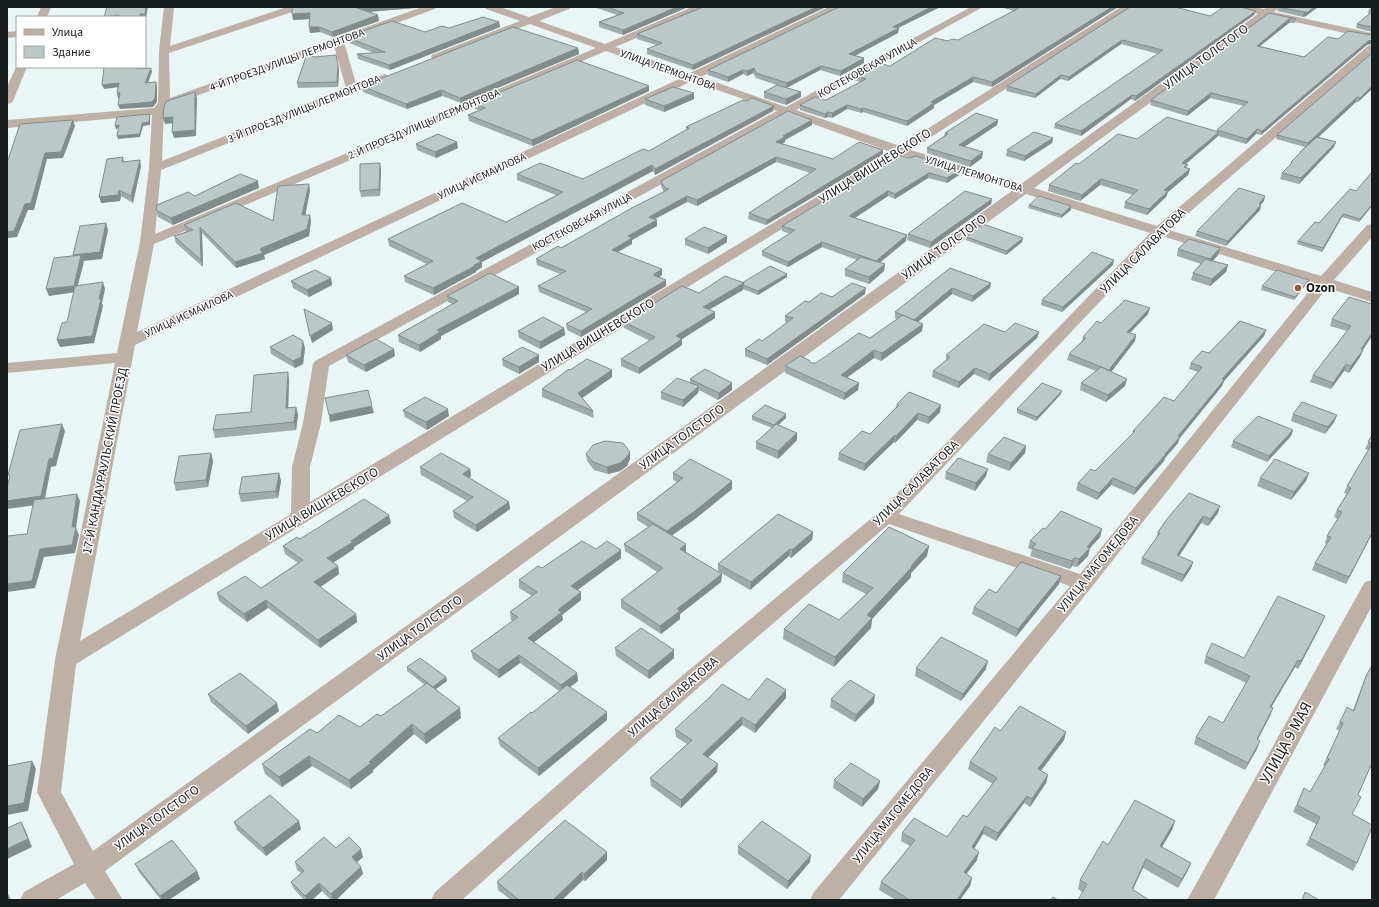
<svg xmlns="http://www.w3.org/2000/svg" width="1379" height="907" viewBox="0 0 1379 907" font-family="'Source Sans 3',sans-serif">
	<rect width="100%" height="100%" fill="#e8f6f6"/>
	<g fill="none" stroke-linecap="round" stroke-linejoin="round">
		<!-- street -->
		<path fill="#bfb0a6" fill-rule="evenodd" d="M 41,7 L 51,7 L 47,17 L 37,17 Z
			M 164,7 L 174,7 L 170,46 L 287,7 L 302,7 L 301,9 L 169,53 L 170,98 L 422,7 L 436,7 L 435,9 L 344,42 L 356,84 L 385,74 L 391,77 L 389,79 L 161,170 L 155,234 L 596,48 L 530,24 L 440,59 L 432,59 L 431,57 L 432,55 L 520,21 L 486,9 L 485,7 L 500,7 L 529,17 L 556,7 L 570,7 L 569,9 L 539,21 L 605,44 L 692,7 L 706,7 L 705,9 L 615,47 L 690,73 L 829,7 L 842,7 L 841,9 L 701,77 L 786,107 L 971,7 L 983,7 L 796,110 L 900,146 L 1121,7 L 1133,7 L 911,150 L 1021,184 L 1258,14 L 1236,9 L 1235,7 L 1254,7 L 1264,9 L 1268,7 L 1279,7 L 1274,12 L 1372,33 L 1372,39 L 1268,16 L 1034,188 L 1157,226 L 1368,46 L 1372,45 L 1372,54 L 1169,230 L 1321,276 L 1367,225 L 1372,224 L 1372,237 L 1334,280 L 1372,292 L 1372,302 L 1327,288 L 1091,588 L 839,900 L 810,900 L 814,892 L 1070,586 L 889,524 L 699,687 L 462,900 L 431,900 L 435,892 L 683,675 L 879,512 L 1150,233 L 1026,194 L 105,871 L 123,900 L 96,900 L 85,883 L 56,900 L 20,900 L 24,892 L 74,864 L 37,792 L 55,660 L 115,363 L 7,373 L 7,363 L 117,353 L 140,242 L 149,168 L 152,115 L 7,128 L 7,120 L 154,108 L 158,103 L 159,51 ZM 334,46 L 346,88 L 162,161 L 164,111 L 170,104 L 177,103 ZM 606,51 L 681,78 L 137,332 L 154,244 ZM 692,81 L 777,111 L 315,361 L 313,364 L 303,423 L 292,467 L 291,514 L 80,641 L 135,345 ZM 788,115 L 891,152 L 310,502 L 310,467 L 321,423 L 329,366 ZM 902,155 L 1013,190 L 93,851 L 61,792 L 76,664 ZM 1162,236 L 1315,284 L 1080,574 L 899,514 Z
			M 17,31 L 17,37 L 7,38 L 7,32 Z
			M 17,65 L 17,67 L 27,67 L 13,101 L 11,103 L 7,104 L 7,87 Z
			M 1372,580 L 1372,606 L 1214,900 L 1187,900 L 1362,587 L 1365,582 Z"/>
	</g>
	<!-- wall -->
	<path fill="#a0acab" d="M 294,7 L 415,8 L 368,12 L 379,21 L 333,37 L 320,32 L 310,33 L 309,19 L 293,20 Z
		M 594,7 L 688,7 L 623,35 L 599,27 L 599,22 L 617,15 Z
		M 703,7 L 826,7 L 693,70 L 647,54 L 647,49 L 656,45 L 637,39 L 637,34 Z
		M 839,7 L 940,7 L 898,28 L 898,33 L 855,56 L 864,58 L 864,63 L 840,76 L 820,70 L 787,88 L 801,92 L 801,97 L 786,105 L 764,98 L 764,92 L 777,85 L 756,78 L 753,73 L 747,76 L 743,74 L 728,82 L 708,75 L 708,70 Z
		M 1003,7 L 1118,7 L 992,87 L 973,82 L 934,105 L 934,108 L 907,126 L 863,112 L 861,113 L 847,109 L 832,118 L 828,117 L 825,118 L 800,110 L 800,105 L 826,100 L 861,82 L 854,80 L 854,75 L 890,66 L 948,41 L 958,40 L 1014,11 L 1003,8 Z
		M 1130,7 L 1177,7 L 1177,8 L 1210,16 L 1254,15 L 1135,101 L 1131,99 L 1081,136 L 1054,128 L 1055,124 L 1158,54 L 1121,44 L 1068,81 L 1060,79 L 1035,98 L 1006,91 L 1007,86 Z
		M 1278,7 L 1318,7 L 1306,16 L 1303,17 L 1277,11 Z
		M 1372,7 L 1372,32 L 1356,28 L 1357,24 L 1369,14 L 1368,13 L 1369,9 Z
		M 1269,13 L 1296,19 L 1295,23 L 1289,23 L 1260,46 L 1304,57 L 1338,39 L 1367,45 L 1261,135 L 1256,134 L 1246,144 L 1218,136 L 1217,137 L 1186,164 L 1187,168 L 1190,169 L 1188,175 L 1168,192 L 1166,197 L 1147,215 L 1124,208 L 1125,202 L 1133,195 L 1100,185 L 1080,201 L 1048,191 L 1049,185 L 1079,164 L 1137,139 L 1217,131 L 1244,106 L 1210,98 L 1187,116 L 1150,105 L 1151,100 Z
		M 499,22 L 500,27 L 390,70 L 358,59 L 357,54 L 374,53 L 347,42 L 346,37 L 425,32 Z
		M 578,48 L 579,54 L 461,103 L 442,96 L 407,109 L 363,92 L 362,86 Z
		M 1372,53 L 1372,89 L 1358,102 L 1356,102 L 1318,137 L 1336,142 L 1334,147 L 1299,184 L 1280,179 L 1282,173 L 1290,165 L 1291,162 L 1299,154 L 1300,152 L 1305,147 L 1276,139 L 1277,135 Z
		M 315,57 L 338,65 L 339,70 L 338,87 L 298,88 L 297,83 Z
		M 649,91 L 533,146 L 469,121 L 468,115 L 479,110 L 475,109 L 474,103 Z
		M 694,93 L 694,99 L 664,112 L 645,105 L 645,99 Z
		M 747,101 L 774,106 L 773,111 L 655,175 L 653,171 L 482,262 L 482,267 L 476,271 L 476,272 L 434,295 L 405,282 L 404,276 L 427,264 L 389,246 L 388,239 L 506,222 L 556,195 L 517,180 L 517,174 L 583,179 L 649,151 L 686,130 L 686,127 Z
		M 998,120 L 997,125 L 964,147 L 982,158 L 970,167 L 927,153 L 927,148 L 944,136 L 945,133 Z
		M 812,125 L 785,140 L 785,142 L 782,144 L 833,159 L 883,155 L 766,225 L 748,219 L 749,213 L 810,173 L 776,162 L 697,206 L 687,202 L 655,219 L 657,226 L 632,240 L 632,244 L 618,252 L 662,275 L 659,277 L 666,286 L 581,337 L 567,330 L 566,324 L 586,312 L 539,292 L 538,286 L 560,274 L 537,265 L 536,259 L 561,248 L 664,192 L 661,186 L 661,181 Z
		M 1053,138 L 1052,143 L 1024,161 L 1006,156 L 1007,150 Z
		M 416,144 L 458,148 L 436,158 L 417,150 Z
		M 123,157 L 124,161 L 141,166 L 133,203 L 121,196 L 120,201 L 101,203 Z
		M 909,158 L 960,170 L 959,175 L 947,183 L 928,178 L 895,199 L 888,196 L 854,218 L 906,241 L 880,263 L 885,264 L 884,271 L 869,284 L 845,276 L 845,269 L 857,260 L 822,247 L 788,267 L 762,256 L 762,251 L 790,234 L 782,231 L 782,226 Z
		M 381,169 L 380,196 L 361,197 L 360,191 Z
		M 259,188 L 173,225 L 158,217 L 156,210 L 195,196 Z
		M 1350,189 L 1372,206 L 1359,222 L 1342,217 L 1322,252 L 1297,244 L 1298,241 L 1319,223 Z
		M 310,190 L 305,215 L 310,215 L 311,221 L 309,236 L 264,255 L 265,259 L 236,268 L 202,233 L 203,267 L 176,243 L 174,236 L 186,232 L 184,225 L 273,221 Z
		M 992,199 L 991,204 L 930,248 L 907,240 L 908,234 Z
		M 1264,201 L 1261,204 L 1260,210 L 1226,246 L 1195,236 L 1197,231 Z
		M 1029,205 L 1071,210 L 1061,218 L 1028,208 Z
		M 966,237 L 1022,242 L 1006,255 L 966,240 Z
		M 685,239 L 727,242 L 708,254 L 685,245 Z
		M 1220,248 L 1218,255 L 1213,261 L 1228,265 L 1226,272 L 1210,286 L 1191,280 L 1193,273 L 1201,264 L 1177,256 L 1178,249 Z
		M 1113,265 L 1062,312 L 1041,305 L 1042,300 Z
		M 950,268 L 990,288 L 972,302 L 952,294 L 918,321 L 922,331 L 881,361 L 874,358 L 847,377 L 859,383 L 858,390 L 844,400 L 785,373 L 785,366 L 811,363 L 816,363 L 870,338 L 897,319 L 895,318 L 895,312 Z
		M 787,277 L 758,295 L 743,289 L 743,290 L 709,310 L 715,312 L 715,318 L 682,339 L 682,345 L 639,374 L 621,366 L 621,359 L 650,341 L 624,328 L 624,322 L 699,293 L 742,283 Z
		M 331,278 L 332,285 L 309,297 L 293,288 L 291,281 Z
		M 1309,280 L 1307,283 L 1294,300 L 1261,290 L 1262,286 Z
		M 519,287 L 519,294 L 441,336 L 441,339 L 420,352 L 399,342 L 398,335 L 452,304 L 448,302 L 447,296 Z
		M 865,294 L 767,365 L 745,356 L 745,349 L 762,341 L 787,323 L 785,322 L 785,316 L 809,302 L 832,297 Z
		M 1349,297 L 1363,350 L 1360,357 L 1349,373 L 1344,371 L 1331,389 L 1310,382 L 1313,375 L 1347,331 L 1330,326 L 1332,319 Z
		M 1148,314 L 1130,333 L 1136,335 L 1135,341 L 1111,372 L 1125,386 L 1106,402 L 1080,390 L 1081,383 L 1096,371 L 1067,360 L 1069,354 L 1082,341 L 1083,337 L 1101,323 Z
		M 564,328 L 565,335 L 540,349 L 519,338 L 518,331 Z
		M 1266,330 L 1264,336 L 1224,381 L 1222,386 L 1179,439 L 1178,443 L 1165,458 L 1164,461 L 1134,495 L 1111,485 L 1097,500 L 1076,490 L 1078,483 L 1095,471 L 1132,434 L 1133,431 L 1174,401 L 1198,372 L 1189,369 L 1191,363 L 1209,353 Z
		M 1005,332 L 1039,332 L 1037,338 L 989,381 L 974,374 L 958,388 L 932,377 L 933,371 L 946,361 L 946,355 Z
		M 270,347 L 305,348 L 303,364 L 295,368 L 271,354 Z
		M 346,355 L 395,356 L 366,372 L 348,362 Z
		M 539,355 L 539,362 L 519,374 L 503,366 L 502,359 Z
		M 570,370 L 612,370 L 612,377 L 582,398 L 593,411 L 594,418 L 542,397 L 542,389 Z
		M 289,379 L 288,408 L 296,407 L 298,415 L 296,430 L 215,438 L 213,430 L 251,412 Z
		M 690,379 L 732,383 L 732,390 L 718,400 L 699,390 L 698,393 L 683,407 L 661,399 L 661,392 L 690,383 Z
		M 1061,394 L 1036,421 L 1017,413 L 1017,409 Z
		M 897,404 L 940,412 L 928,424 L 917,420 L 895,443 L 894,442 L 864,471 L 838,460 L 839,453 L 870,434 L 896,407 Z
		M 403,410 L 449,416 L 427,430 L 405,417 Z
		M 1293,414 L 1337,415 L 1334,422 L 1325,434 L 1291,421 Z
		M 752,416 L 786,418 L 778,425 L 797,440 L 778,459 L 756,449 L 756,442 L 772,428 L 752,420 Z
		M 1293,430 L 1291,436 L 1267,462 L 1231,447 L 1233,441 Z
		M 1372,435 L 1372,534 L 1346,584 L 1312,570 L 1315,563 L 1327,544 L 1325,543 L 1327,536 L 1338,519 L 1334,517 L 1337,510 L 1347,494 L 1344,493 L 1347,486 L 1368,450 L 1365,449 Z
		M 1026,446 L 1025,453 L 1009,471 L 986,462 L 988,454 Z
		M 630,452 L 630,459 L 627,466 L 620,471 L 608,474 L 594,470 L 587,461 L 586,454 Z
		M 211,453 L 213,461 L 208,487 L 176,491 L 174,483 Z
		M 420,467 L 470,469 L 471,476 L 469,478 L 509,502 L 510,509 L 477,532 L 454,518 L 453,511 L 467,501 L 421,475 Z
		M 946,472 L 986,476 L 975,491 L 945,479 Z
		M 279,473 L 281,481 L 278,498 L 241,502 L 239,494 Z
		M 673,473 L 732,481 L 732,489 L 695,519 L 672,535 L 686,552 L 722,574 L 721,582 L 680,614 L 680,619 L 661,634 L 621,608 L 621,600 L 657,572 L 625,551 L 624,544 L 648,527 L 637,520 L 637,513 L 677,482 L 673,480 Z
		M 1260,478 L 1306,481 L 1291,500 L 1257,486 Z
		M 1218,513 L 1208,526 L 1201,523 L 1179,556 L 1193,562 L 1191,568 L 1182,582 L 1141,564 L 1142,558 L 1156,538 L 1158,532 L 1167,519 Z
		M 391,523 L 354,547 L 354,549 L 333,563 L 338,566 L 339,574 L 320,587 L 356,614 L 357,622 L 320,648 L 268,608 L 247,622 L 219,601 L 217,593 L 261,588 L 298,563 L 285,554 L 283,546 L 300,539 Z
		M 1102,529 L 1100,537 L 1090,548 L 1088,556 L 1077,567 L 1072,566 L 1070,569 L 1030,556 L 1032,550 L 1028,548 L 1030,541 Z
		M 813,532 L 812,540 L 791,558 L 789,556 L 750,590 L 718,571 L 718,564 Z
		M 929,546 L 927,556 L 911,573 L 911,577 L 872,619 L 871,628 L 834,667 L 783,639 L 784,629 L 839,620 L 866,594 L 842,582 L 843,573 Z
		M 596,549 L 621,558 L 577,590 L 581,592 L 581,600 L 562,615 L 563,620 L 534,642 L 577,673 L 578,681 L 570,687 L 607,720 L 539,776 L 500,746 L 498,738 L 532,713 L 559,691 L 520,663 L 499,678 L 473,659 L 471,651 L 513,621 L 511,620 L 510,612 L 532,596 L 519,588 L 519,580 L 542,568 Z
		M 1059,584 L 1016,637 L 972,614 L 974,607 L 996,593 Z
		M 1325,616 L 1322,623 L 1298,669 L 1295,667 L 1271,708 L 1273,708 L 1270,716 L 1257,740 L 1257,749 L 1245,770 L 1194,744 L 1196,737 L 1223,723 L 1246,683 L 1204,663 L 1206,656 L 1244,658 Z
		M 615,648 L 674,658 L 649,679 L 616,656 Z
		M 1372,665 L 1358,795 L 1352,814 L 1357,863 L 1353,871 L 1306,845 L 1316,824 L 1293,812 L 1304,788 L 1310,792 L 1325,766 L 1323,765 L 1340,731 L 1336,729 L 1340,722 L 1353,710 L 1363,683 Z
		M 407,667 L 446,677 L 447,681 L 436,689 L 461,718 L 426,744 L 414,734 L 373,770 L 373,772 L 351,789 L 312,766 L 282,787 L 265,774 L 262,764 L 317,733 L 360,727 L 381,716 L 425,685 L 407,671 Z
		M 916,668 L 986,669 L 961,701 L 915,676 Z
		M 786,690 L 786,698 L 755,733 L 742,725 L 708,757 L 717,772 L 681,808 L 651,786 L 650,778 L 687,744 L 676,737 L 675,729 L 749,700 Z
		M 208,694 L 279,711 L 248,734 L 211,702 Z
		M 831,699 L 874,703 L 855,722 L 830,707 Z
		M 1000,731 L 1066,732 L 1064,740 L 1041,771 L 1048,775 L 1046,783 L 1030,807 L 1024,803 L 996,841 L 983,834 L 974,849 L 977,860 L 966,874 L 972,878 L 970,886 L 960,900 L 896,900 L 879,890 L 881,882 L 910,846 L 901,841 L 902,833 L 947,837 L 967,817 L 993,784 L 968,769 L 970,762 Z
		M 834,780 L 880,781 L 878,789 L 862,807 L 833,788 Z
		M 1175,821 L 1172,830 L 1162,847 L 1191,863 L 1187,872 L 1178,888 L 1143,868 L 1082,892 L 1078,889 L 1080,880 L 1108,845 Z
		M 234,822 L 301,829 L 266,856 L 237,830 Z
		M 738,846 L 810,862 L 787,889 L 738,854 Z
		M 336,848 L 363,857 L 357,862 L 361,867 L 363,874 L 336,900 L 331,900 L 322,891 L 312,900 L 304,900 L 294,889 L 291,882 L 301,873 L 297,870 L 295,862 Z
		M 607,860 L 585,881 L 583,880 L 562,900 L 511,900 L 498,890 L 497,882 Z
		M 135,864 L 197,871 L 200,879 L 169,900 L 161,900 L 139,872 Z"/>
	<!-- shaded-wall -->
	<path fill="#828c8b" d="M 146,7 L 148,7 L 146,18 L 145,18 L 145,17 L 140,17 L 140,14 Z
		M 354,7 L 418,7 L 415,8 L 355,13 Z
		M 677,7 L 688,7 L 623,35 L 623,30 Z
		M 816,7 L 826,7 L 693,70 L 693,65 Z
		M 931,7 L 940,7 L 892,31 L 893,27 Z
		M 1112,7 L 1118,7 L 992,87 L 992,82 Z
		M 1314,7 L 1318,7 L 1306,16 L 1303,17 L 1304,12 Z
		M 1256,11 L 1254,15 L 1135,101 L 1136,96 Z
		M 310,13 L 311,19 L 293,20 L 292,14 Z
		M 119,15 L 120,17 L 104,17 Z
		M 378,15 L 379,21 L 333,37 L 332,32 Z
		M 1290,18 L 1289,23 L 1255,50 L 1257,46 Z
		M 499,22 L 500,27 L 390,70 L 389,65 Z
		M 309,27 L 319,27 L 320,32 L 310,33 Z
		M 899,28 L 898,33 L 848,59 L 849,54 Z
		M 1122,40 L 1121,44 L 1068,81 L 1069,77 Z
		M 1372,40 L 1372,44 L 1367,45 L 1261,135 L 1262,131 L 1368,41 Z
		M 578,48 L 579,54 L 461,103 L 460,98 Z
		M 864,58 L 864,63 L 840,76 L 841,71 Z
		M 338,65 L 339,70 L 338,87 L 337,82 Z
		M 821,66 L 820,70 L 786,88 L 787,83 Z
		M 151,68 L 152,72 L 146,88 L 145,83 Z
		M 754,68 L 753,73 L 747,76 L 747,71 Z
		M 743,70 L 743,74 L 728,82 L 728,77 Z
		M 1061,75 L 1060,79 L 1035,98 L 1036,94 Z
		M 973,77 L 973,82 L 934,105 L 934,108 L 907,126 L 907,121 L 931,102 Z
		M 156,82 L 157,87 L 157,102 L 153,107 L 120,109 L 118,105 Z
		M 119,83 L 120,87 L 104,89 L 102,85 Z
		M 649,86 L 649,91 L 533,146 L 532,140 Z
		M 1372,86 L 1372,89 L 1358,102 L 1360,98 Z
		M 441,90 L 442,96 L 407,109 L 406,104 Z
		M 195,92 L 197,98 L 196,136 L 174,138 L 172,132 Z
		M 801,92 L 801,97 L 786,105 L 786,99 Z
		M 117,93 L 120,93 L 122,97 L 118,98 Z
		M 694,93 L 694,99 L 664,112 L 664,106 Z
		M 1211,93 L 1210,98 L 1187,116 L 1188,111 Z
		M 1132,95 L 1131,99 L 1081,136 L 1081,131 Z
		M 1357,97 L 1356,102 L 1307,148 L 1308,143 Z
		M 847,105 L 847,109 L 832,118 L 832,113 Z
		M 774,106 L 773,111 L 655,175 L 655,169 Z
		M 863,108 L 863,112 L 861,113 L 861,109 Z
		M 828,112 L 828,117 L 825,118 L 825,114 Z
		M 150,114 L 150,125 L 143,126 L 140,137 L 118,139 L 117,136 L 142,123 Z
		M 173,117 L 175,123 L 165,124 L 163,118 Z
		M 73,120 L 75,126 L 63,158 L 47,159 L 34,210 L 28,210 L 17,237 L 7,238 L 7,232 L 45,153 Z
		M 812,120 L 812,125 L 785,140 L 785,142 L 776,147 L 776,142 L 783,136 Z
		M 998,120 L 997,125 L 958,151 L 959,145 Z
		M 119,125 L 120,128 L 116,129 L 115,126 Z
		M 1257,129 L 1256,134 L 1246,144 L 1247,139 Z
		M 1219,132 L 1217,137 L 1181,168 L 1182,163 Z
		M 1053,138 L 1052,143 L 1024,161 L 1025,156 Z
		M 457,142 L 458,148 L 436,158 L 435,152 Z
		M 1336,142 L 1334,147 L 1299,184 L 1301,178 Z
		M 883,150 L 883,155 L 766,225 L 767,220 Z
		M 983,152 L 982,158 L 970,167 L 971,161 Z
		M 776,157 L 776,162 L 697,206 L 697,200 Z
		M 140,160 L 141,166 L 133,203 L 131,196 Z
		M 380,163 L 381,169 L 380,196 L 379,189 Z
		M 652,165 L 653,171 L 482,262 L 482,267 L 476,271 L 476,272 L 434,295 L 433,288 L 476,258 Z
		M 1190,169 L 1188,175 L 1168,192 L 1166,197 L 1147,215 L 1149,209 L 1164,190 Z
		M 960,170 L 959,175 L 947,183 L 947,178 Z
		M 929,173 L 928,178 L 895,199 L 895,194 Z
		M 1101,179 L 1100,185 L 1080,201 L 1082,195 Z
		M 258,181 L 259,188 L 173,225 L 171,218 Z
		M 309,184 L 310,190 L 304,222 L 302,215 Z
		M 119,190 L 121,196 L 120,201 L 101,203 L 99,197 Z
		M 888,191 L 888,196 L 849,222 L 849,216 Z
		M 687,196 L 687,202 L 649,222 L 649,217 Z
		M 1265,196 L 1264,201 L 1257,209 L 1259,204 Z
		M 992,199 L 991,204 L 930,248 L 931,242 Z
		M 1261,205 L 1260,210 L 1226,246 L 1228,241 Z
		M 1372,205 L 1372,206 L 1359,222 L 1360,219 Z
		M 1071,206 L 1071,210 L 1061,218 L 1062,215 Z
		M 1343,214 L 1342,217 L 1322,252 L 1323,248 Z
		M 310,215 L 311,221 L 309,236 L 264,255 L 265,259 L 236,268 L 235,262 L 260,249 Z
		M 657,220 L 657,226 L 632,240 L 632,244 L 612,255 L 612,250 L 628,236 Z
		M 106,223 L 108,230 L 102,259 L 83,261 L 84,262 L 76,292 L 49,296 L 46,289 L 75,262 L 73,255 Z
		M 200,227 L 202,233 L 203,267 L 201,260 Z
		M 907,235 L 906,241 L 875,266 L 876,261 Z
		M 727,236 L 727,242 L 708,254 L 708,248 Z
		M 1023,238 L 1022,242 L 1006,255 L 1007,251 Z
		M 822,242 L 822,247 L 788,267 L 788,262 Z
		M 1220,248 L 1218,255 L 1208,266 L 1210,259 Z
		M 1114,260 L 1113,265 L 1062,312 L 1063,307 Z
		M 885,264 L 884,271 L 869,284 L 869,277 Z
		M 1228,265 L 1226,272 L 1210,286 L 1212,279 Z
		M 662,269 L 662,275 L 653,281 L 653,275 Z
		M 787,274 L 787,277 L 758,295 L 758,291 Z
		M 331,278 L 332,285 L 309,297 L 307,290 Z
		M 666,280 L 666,286 L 581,337 L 581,331 Z
		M 1309,280 L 1307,283 L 1294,300 L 1295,297 Z
		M 103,282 L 105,289 L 102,303 L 103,306 L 94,343 L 60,347 L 57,340 L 99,299 Z
		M 744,283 L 743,290 L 703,313 L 703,307 Z
		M 991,283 L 990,288 L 972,302 L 973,296 Z
		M 519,287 L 519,294 L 441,336 L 441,339 L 420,352 L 419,345 L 437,330 Z
		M 866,288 L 865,294 L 767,365 L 767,359 Z
		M 952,288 L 952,294 L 913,326 L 913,320 Z
		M 1150,308 L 1148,314 L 1125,338 L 1127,332 Z
		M 715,312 L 715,318 L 676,343 L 676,336 Z
		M 332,323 L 333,330 L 312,343 L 310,336 Z
		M 923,324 L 922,331 L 881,361 L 882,353 Z
		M 564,328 L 565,335 L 540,349 L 540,342 Z
		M 1266,330 L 1264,336 L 1224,381 L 1222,386 L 1179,439 L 1178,443 L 1165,458 L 1164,461 L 1134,495 L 1136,488 L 1165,454 L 1222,379 Z
		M 1039,332 L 1037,338 L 989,381 L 990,374 Z
		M 1372,333 L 1372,336 L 1359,356 L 1363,350 L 1360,357 L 1349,373 L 1351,366 L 1361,349 Z
		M 1136,335 L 1135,341 L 1108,376 L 1109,370 Z
		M 682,339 L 682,345 L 639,374 L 639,368 Z
		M 303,341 L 305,348 L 303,364 L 295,368 L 293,361 Z
		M 394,349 L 395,356 L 366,372 L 364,365 Z
		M 874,350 L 874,358 L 841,382 L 841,375 Z
		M 539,355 L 539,362 L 519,374 L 519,367 Z
		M 1346,364 L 1344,371 L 1331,389 L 1333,383 Z
		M 975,368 L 974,374 L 958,388 L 959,382 Z
		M 612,370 L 612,377 L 578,401 L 578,393 Z
		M 288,372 L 289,379 L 288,416 L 286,408 Z
		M 1127,379 L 1125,386 L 1106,402 L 1108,395 Z
		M 732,383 L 732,390 L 718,400 L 719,393 Z
		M 859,383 L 858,390 L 844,400 L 845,393 Z
		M 699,386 L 698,393 L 683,407 L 683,400 Z
		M 1062,391 L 1061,394 L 1036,421 L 1037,417 Z
		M 941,405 L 940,412 L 928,424 L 929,417 Z
		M 372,406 L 374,413 L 330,422 L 329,415 Z
		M 296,407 L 298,415 L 296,430 L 294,422 Z
		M 448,409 L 449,416 L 427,430 L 426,422 Z
		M 918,413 L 917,420 L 895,443 L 896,436 Z
		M 786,414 L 786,418 L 774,429 L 774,425 Z
		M 1337,415 L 1334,422 L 1325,434 L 1328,427 Z
		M 62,424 L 65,431 L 56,466 L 51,467 L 44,504 L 7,509 L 7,501 L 49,459 Z
		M 1293,430 L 1291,436 L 1267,462 L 1269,456 Z
		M 797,433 L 797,440 L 778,459 L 778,451 Z
		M 895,435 L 894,442 L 864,471 L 865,464 Z
		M 1026,446 L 1025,453 L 1009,471 L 1011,463 Z
		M 630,452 L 630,459 L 627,466 L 620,471 L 608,474 L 607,467 Z
		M 211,453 L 213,461 L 208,487 L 206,480 Z
		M 470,469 L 471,476 L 464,482 L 463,474 Z
		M 988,469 L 986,476 L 975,491 L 976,483 Z
		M 279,473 L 281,481 L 278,498 L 276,491 Z
		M 1309,473 L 1306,481 L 1291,500 L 1294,492 Z
		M 1113,478 L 1111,485 L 1097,500 L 1099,493 Z
		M 732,481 L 732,489 L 695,519 L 667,539 L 667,531 Z
		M 77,494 L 80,501 L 76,528 L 79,535 L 75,553 L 44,557 L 35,588 L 7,592 L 7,584 L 40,549 Z
		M 509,502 L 510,509 L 477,532 L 476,525 Z
		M 1220,506 L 1218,513 L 1208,526 L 1210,519 Z
		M 389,515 L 391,523 L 354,547 L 354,549 L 328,566 L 327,558 L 351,541 Z
		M 1203,516 L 1201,523 L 1175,562 L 1177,555 Z
		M 1102,529 L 1100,537 L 1090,548 L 1088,556 L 1077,567 L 1079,559 L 1087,547 Z
		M 813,532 L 812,540 L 791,558 L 792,550 Z
		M 1372,533 L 1372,534 L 1346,584 L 1349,577 Z
		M 686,544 L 686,552 L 680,549 Z
		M 929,546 L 927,556 L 911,573 L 911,577 L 872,619 L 871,628 L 834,667 L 835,657 L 867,615 L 911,566 Z
		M 790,549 L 789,556 L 750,590 L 751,582 Z
		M 621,550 L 621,558 L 572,594 L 571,586 Z
		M 1074,558 L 1072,566 L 1070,569 L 1072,561 Z
		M 1193,562 L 1191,568 L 1182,582 L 1184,575 Z
		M 338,566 L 339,574 L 316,590 L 314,582 Z
		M 722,574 L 721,582 L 680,614 L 680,619 L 661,634 L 660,626 L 677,609 Z
		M 1061,576 L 1059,584 L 1016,637 L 1018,629 Z
		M 581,592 L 581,600 L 562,615 L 563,620 L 529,646 L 528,638 L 558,610 Z
		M 266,600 L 268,608 L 247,622 L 244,614 Z
		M 356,614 L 357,622 L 320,648 L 318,640 Z
		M 1325,616 L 1322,623 L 1298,669 L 1301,661 Z
		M 674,650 L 674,658 L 649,679 L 648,671 Z
		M 519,655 L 520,663 L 499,678 L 498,670 Z
		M 1298,660 L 1295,667 L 1267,714 L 1270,707 Z
		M 988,661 L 986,669 L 961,701 L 963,694 Z
		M 577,673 L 578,681 L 562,693 L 561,685 Z
		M 446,677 L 447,681 L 433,691 L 433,687 Z
		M 786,690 L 786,698 L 755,733 L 755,725 Z
		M 875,695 L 874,703 L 855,722 L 856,715 Z
		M 277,703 L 279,711 L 248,734 L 246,726 Z
		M 460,708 L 461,718 L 426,744 L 424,734 Z
		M 1273,708 L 1270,716 L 1254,747 L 1257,739 Z
		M 607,712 L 607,720 L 539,776 L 538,768 Z
		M 742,717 L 742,725 L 703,762 L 703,754 Z
		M 412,724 L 414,734 L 373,770 L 373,772 L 351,789 L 349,780 Z
		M 1066,732 L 1064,740 L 1036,777 L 1038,769 Z
		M 1260,741 L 1257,749 L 1245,770 L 1248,763 Z
		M 309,756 L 312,766 L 282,787 L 279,777 Z
		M 32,761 L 36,769 L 28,811 L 7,815 L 7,806 Z
		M 718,764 L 717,772 L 681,808 L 681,800 Z
		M 1048,775 L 1046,783 L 1030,807 L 1032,799 Z
		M 880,781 L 878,789 L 862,807 L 863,799 Z
		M 1027,796 L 1024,803 L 996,841 L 998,833 Z
		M 299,821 L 301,829 L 266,856 L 263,848 Z
		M 1175,821 L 1172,830 L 1157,855 L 1160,846 Z
		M 21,822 L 25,829 L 32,847 L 7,859 L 7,849 Z
		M 985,826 L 983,834 L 970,855 L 972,847 Z
		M 361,849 L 363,857 L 354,865 L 352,857 Z
		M 607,852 L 607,860 L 585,881 L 584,874 Z
		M 979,852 L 977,860 L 962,880 L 964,872 Z
		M 811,855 L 810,862 L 787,889 L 788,881 Z
		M 1146,859 L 1143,868 L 1129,898 L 1132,889 Z
		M 1191,863 L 1187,872 L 1178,888 L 1182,879 Z
		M 361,867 L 363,874 L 336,900 L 333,900 L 331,894 Z
		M 197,871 L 200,879 L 169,900 L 162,900 L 160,896 Z
		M 582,872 L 583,880 L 562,900 L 553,900 Z
		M 972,878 L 970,886 L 960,900 L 957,900 Z
		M 319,883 L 322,891 L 312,900 L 307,900 L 305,896 Z
		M 7,892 L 11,900 L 7,900 Z"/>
	<!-- building -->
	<path fill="#bac8c7" stroke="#828c8b" d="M 107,7 L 146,7 L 145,14 L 140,14 L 140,17 L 119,17 L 119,15 L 104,17 Z
		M 294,7 L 358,7 L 354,7 L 378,15 L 332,32 L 319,27 L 309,27 L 310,13 L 292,14 L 292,8 Z
		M 607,7 L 677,7 L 623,30 L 599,22 L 624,13 Z
		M 703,7 L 816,7 L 693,65 L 647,49 L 662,43 L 637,34 Z
		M 839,7 L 931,7 L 893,27 L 899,28 L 849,54 L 864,58 L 841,71 L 821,66 L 787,83 L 756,73 L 754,68 L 747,71 L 743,70 L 728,77 L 708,70 Z
		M 1016,7 L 1112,7 L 992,82 L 973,77 L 931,102 L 934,103 L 907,121 L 863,108 L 861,109 L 847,105 L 832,113 L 828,112 L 825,114 L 800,105 L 815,97 L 826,100 L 866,79 L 854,75 L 878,63 L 890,66 L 935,38 L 948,41 L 952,39 L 958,40 L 1019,8 Z
		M 1130,7 L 1175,7 L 1210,16 L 1224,7 L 1240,7 L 1256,11 L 1136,96 L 1132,95 L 1081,131 L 1055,124 L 1163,50 L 1122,40 L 1069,77 L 1061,75 L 1036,94 L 1007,86 Z
		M 1278,7 L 1314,7 L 1308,12 L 1304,12 Z
		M 1372,12 L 1372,27 L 1357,24 Z
		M 1269,13 L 1296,19 L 1290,18 L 1257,46 L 1304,57 L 1328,37 L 1338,39 L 1348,31 L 1372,35 L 1372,40 L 1368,41 L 1262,131 L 1257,129 L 1247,139 L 1217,130 L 1248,102 L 1211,93 L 1188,111 L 1151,100 Z
		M 483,17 L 499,22 L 389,65 L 357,54 L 385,52 L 346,37 L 392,21 L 425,32 L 442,26 L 449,28 Z
		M 513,27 L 578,48 L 460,98 L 441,90 L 406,104 L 362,86 Z
		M 1372,53 L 1372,86 L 1360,98 L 1357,97 L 1308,143 L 1277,135 Z
		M 307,54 L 315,57 L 336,55 L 338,65 L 337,82 L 297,83 Z
		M 577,60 L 649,86 L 532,140 L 468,115 L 485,108 L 474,103 Z
		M 104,67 L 137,67 L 137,69 L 151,68 L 145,83 L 156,82 L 155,98 L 152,102 L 118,105 L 120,93 L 117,93 L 119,83 L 102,85 Z
		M 777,85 L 801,92 L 786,99 L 764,92 Z
		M 673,87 L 694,93 L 664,106 L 645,99 Z
		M 195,92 L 195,130 L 172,132 L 173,117 L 163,118 L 164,106 L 167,101 Z
		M 752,98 L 774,106 L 655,169 L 652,165 L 476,258 L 482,261 L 474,265 L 475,266 L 433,288 L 404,276 L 433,261 L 388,239 L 462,203 L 506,222 L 563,192 L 517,174 L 540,163 L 583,179 L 643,149 L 649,151 L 689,128 L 686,127 L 743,100 L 747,101 Z
		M 788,111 L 812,120 L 783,136 L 785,137 L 776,142 L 833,159 L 859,142 L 883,150 L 767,220 L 749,213 L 816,169 L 776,157 L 697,200 L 687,196 L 649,217 L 657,220 L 628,236 L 632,238 L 612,250 L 662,269 L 653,275 L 666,280 L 581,331 L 566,324 L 592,309 L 538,286 L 566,271 L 536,259 L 558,246 L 561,248 L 630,209 L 669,189 L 665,188 L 661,181 Z
		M 976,113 L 998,120 L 959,145 L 983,152 L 971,161 L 927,148 L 948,134 L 945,133 Z
		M 150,114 L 149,122 L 142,123 L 140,134 L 117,136 L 119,125 L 115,126 L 117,117 Z
		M 1167,117 L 1219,132 L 1182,163 L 1188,165 L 1184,167 L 1190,169 L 1164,190 L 1168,191 L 1149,209 L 1125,202 L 1138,190 L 1101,179 L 1082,195 L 1049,185 L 1076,163 L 1079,164 L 1118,134 L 1137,139 Z
		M 73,120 L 61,152 L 45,153 L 31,203 L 25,204 L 14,231 L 7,232 L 7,163 L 20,124 Z
		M 1034,132 L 1053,138 L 1025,156 L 1007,150 Z
		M 438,134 L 457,142 L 435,152 L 416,144 Z
		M 1317,137 L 1336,142 L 1301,178 L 1282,173 L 1292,163 L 1291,162 L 1301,152 L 1300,152 Z
		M 898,155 L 909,158 L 916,156 L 960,170 L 947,178 L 929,173 L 895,194 L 888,191 L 849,216 L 907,235 L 876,261 L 822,242 L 788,262 L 762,251 L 795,230 L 782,226 Z
		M 123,157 L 122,162 L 140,160 L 131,196 L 119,190 L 118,195 L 99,197 L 107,159 Z
		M 380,163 L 379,189 L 360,191 L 360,164 Z
		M 1372,172 L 1372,205 L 1360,219 L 1343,214 L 1323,248 L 1298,241 L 1315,222 L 1319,223 L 1350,189 L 1356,191 Z
		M 240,174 L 258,181 L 171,218 L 156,210 L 157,205 L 188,192 L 195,196 Z
		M 309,184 L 302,215 L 310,215 L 307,229 L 260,249 L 263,253 L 235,262 L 200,227 L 201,260 L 174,236 L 193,230 L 184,225 L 236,203 L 273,221 L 278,186 Z
		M 1239,188 L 1265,196 L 1259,204 L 1261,205 L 1228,241 L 1197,231 Z
		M 965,191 L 992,199 L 931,242 L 908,234 Z
		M 1039,196 L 1071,206 L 1062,215 L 1029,205 Z
		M 106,223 L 100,252 L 73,255 L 80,226 Z
		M 983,224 L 1023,238 L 1007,251 L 966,237 Z
		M 704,227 L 727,236 L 708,248 L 685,239 Z
		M 1189,239 L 1220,248 L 1210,259 L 1178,249 Z
		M 1092,252 L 1114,260 L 1063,307 L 1042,300 Z
		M 81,255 L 74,286 L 46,289 L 54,258 Z
		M 861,257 L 885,264 L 869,277 L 845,269 Z
		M 1205,259 L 1228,265 L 1212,279 L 1193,273 Z
		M 770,266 L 787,274 L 758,291 L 743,285 L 744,283 L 742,283 Z
		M 950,268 L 991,283 L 973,296 L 952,288 L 914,320 L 895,312 Z
		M 315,270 L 331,278 L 307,290 L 291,281 Z
		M 1277,270 L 1309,280 L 1295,297 L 1262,286 Z
		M 490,273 L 519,287 L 437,330 L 440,332 L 419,345 L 398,335 L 458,301 L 447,296 Z
		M 725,276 L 744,283 L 703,307 L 715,312 L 676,336 L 682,339 L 639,368 L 621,359 L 655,337 L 624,322 L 682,286 L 699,293 Z
		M 103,282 L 99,299 L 101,299 L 92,336 L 57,340 L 62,323 L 67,322 L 75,286 Z
		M 852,283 L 866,288 L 767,359 L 745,349 L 759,339 L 762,341 L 793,318 L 785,316 L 805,301 L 809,302 L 821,293 L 832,297 Z
		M 1349,297 L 1372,304 L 1372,333 L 1361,349 L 1363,350 L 1351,366 L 1346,364 L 1333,383 L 1313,375 L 1351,326 L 1332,319 Z
		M 1125,300 L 1150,308 L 1127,332 L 1136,335 L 1109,370 L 1069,354 L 1086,338 L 1083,337 L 1097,321 L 1101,323 Z
		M 304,309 L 332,323 L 310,336 Z
		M 903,315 L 923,324 L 882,353 L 874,350 L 841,375 L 859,383 L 845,393 L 785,366 L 800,356 L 809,360 L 811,363 L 816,363 L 859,333 L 870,338 Z
		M 543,317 L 564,328 L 540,342 L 518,331 Z
		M 1240,321 L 1266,330 L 1222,379 L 1224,380 L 1178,436 L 1180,437 L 1165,454 L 1166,454 L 1136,488 L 1113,478 L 1099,493 L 1078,483 L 1091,469 L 1095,471 L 1135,431 L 1133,431 L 1164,397 L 1174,401 L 1202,367 L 1191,363 L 1202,351 L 1209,353 Z
		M 1015,323 L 1039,332 L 990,374 L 975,368 L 959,382 L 933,371 L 950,357 L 946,355 L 984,324 L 1005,332 Z
		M 293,335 L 303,341 L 301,357 L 293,361 L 270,347 Z
		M 376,339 L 394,349 L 364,365 L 346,355 Z
		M 522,347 L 539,355 L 519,367 L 502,359 Z
		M 587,359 L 612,370 L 578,393 L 593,411 L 542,389 L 569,369 L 570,370 Z
		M 1101,367 L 1127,379 L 1108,395 L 1081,383 Z
		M 705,369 L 732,383 L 719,393 L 690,379 Z
		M 288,372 L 286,408 L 296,407 L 294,422 L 213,430 L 216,415 L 251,412 L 254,375 Z
		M 677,378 L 699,386 L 683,400 L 661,392 Z
		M 1042,383 L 1062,391 L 1037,417 L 1017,409 Z
		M 368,390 L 372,406 L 329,415 L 325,398 Z
		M 909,392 L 941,405 L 929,417 L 918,413 L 896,436 L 895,435 L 865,464 L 839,453 L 862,431 L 870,434 L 899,405 L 897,404 Z
		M 425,397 L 448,409 L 426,422 L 403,410 Z
		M 1302,402 L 1337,415 L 1328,427 L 1293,414 Z
		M 765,405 L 786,414 L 774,425 L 752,416 Z
		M 1258,416 L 1293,430 L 1269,456 L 1233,441 Z
		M 62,424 L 53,458 L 49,459 L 41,496 L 7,501 L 7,488 L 10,475 L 8,475 L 20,430 Z
		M 776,424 L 797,433 L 778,451 L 756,442 Z
		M 1372,435 L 1372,533 L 1349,577 L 1315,563 L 1331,537 L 1327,536 L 1342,512 L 1337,510 L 1351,488 L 1347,486 L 1372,444 L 1368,442 Z
		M 1004,437 L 1026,446 L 1011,463 L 988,454 Z
		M 605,441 L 623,443 L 630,452 L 626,458 L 620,463 L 607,467 L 593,462 L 586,454 L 593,445 Z
		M 211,453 L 206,480 L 174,483 L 179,456 Z
		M 441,453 L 470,469 L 463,474 L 509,502 L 476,525 L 453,511 L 473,497 L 420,467 Z
		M 958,458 L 988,469 L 976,483 L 946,472 Z
		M 690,459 L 732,481 L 695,511 L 667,531 L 637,513 L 683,478 L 673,473 Z
		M 1275,459 L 1309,473 L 1294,492 L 1260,478 Z
		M 279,473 L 276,491 L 239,494 L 242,477 Z
		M 1189,493 L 1220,506 L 1210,519 L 1203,516 L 1177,555 L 1193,562 L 1184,575 L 1142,558 L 1160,533 L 1158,532 L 1167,519 Z
		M 77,494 L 72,527 L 76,527 L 72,545 L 40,549 L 32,581 L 7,584 L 7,536 L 27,534 L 34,500 Z
		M 364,499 L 389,515 L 351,541 L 353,542 L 327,558 L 338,566 L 314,582 L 356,614 L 318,640 L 266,600 L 244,614 L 217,593 L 245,576 L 261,588 L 303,560 L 283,546 L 297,537 L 300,539 Z
		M 1061,511 L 1102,529 L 1087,547 L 1090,548 L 1079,559 L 1074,558 L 1072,561 L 1032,548 L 1036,544 L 1030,541 L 1043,528 L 1045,529 Z
		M 778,514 L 813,532 L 792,550 L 790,549 L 751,582 L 718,564 Z
		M 653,524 L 686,544 L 680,549 L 722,574 L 677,609 L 680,611 L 660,626 L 621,600 L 663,568 L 624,544 Z
		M 889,527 L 929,546 L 911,566 L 912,567 L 867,615 L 872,618 L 835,657 L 784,629 L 809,604 L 839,620 L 873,588 L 843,573 Z
		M 582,541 L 596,549 L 607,541 L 621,550 L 571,586 L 581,592 L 558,610 L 562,612 L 528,638 L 577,673 L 561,685 L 519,655 L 498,670 L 471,651 L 518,617 L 510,612 L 537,592 L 519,580 L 538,566 L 542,568 Z
		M 1021,562 L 1061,576 L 1018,629 L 974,607 L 989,589 L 996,593 Z
		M 1278,596 L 1325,616 L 1301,661 L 1298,660 L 1270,707 L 1273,708 L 1257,739 L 1260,741 L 1248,763 L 1196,737 L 1209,716 L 1223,723 L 1250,676 L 1206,656 L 1212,643 L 1244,658 Z
		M 641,628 L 674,650 L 648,671 L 615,648 Z
		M 941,637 L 988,661 L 963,694 L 916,668 Z
		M 420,658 L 446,677 L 433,687 L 407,667 Z
		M 1372,665 L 1372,763 L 1358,795 L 1361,797 L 1352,814 L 1372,825 L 1372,827 L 1357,863 L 1310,838 L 1320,817 L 1297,805 L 1304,788 L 1310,792 L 1329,759 L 1327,758 L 1343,723 L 1340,722 L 1347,707 L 1354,711 L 1366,676 Z
		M 240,673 L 277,703 L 246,726 L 208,694 Z
		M 767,678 L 786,690 L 755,725 L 742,717 L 703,754 L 718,764 L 681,800 L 650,778 L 692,740 L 675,729 L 710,697 L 722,684 L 749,700 Z
		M 850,680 L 875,695 L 856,715 L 831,699 Z
		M 427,683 L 460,708 L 424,734 L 412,724 L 369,762 L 371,763 L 349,780 L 309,756 L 279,777 L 262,764 L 310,729 L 317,733 L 339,715 L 360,727 L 377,714 L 381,716 Z
		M 567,685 L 607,712 L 538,768 L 498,738 L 531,712 L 532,713 Z
		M 1020,706 L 1066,732 L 1038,769 L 1048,775 L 1032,799 L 1027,796 L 998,833 L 985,826 L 972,847 L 979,852 L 964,872 L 972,878 L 957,900 L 910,900 L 881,882 L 915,840 L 902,833 L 914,818 L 947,837 L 963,815 L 967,817 L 997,778 L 970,762 L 995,727 L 1000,731 Z
		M 32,761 L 24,803 L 7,806 L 7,766 Z
		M 851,763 L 880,781 L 863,799 L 834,780 Z
		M 270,795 L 299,821 L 263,848 L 234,822 Z
		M 1135,800 L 1175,821 L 1160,846 L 1191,863 L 1182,879 L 1146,859 L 1132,889 L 1149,900 L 1078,900 L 1087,884 L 1080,880 L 1103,841 L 1108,845 Z
		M 565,820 L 607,852 L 584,874 L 582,872 L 553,900 L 519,900 L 497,882 Z
		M 762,821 L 811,855 L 788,881 L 738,846 Z
		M 21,822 L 28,839 L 7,849 L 7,828 Z
		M 324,837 L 336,848 L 349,837 L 361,849 L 352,857 L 361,867 L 331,894 L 319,883 L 305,896 L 291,882 L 304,871 L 295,862 Z
		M 172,840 L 197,871 L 160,896 L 135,864 Z
		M 1305,892 L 1319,900 L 1302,900 Z
		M 1053,897 L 1058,900 L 1051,900 Z"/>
	<!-- markers -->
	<circle fill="#9c5c27" stroke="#fff" stroke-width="1.5" cx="1298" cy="288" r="4"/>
	<g text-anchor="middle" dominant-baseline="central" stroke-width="3" stroke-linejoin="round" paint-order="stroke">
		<!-- far-street labels -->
		<g font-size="11" fill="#171c1c" stroke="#fff">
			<text transform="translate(287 60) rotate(-20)">4-Й ПРОЕЗД УЛИЦЫ ЛЕРМОНТОВА</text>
			<text transform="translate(867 68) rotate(-29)">КОСТЕКОВСКАЯ УЛИЦА</text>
			<text transform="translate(668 70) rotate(20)">УЛИЦА ЛЕРМОНТОВА</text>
			<text transform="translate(304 109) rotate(-22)">3-Й ПРОЕЗД УЛИЦЫ ЛЕРМОНТОВА</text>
			<text transform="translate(424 124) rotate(-23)">2-Й ПРОЕЗД УЛИЦЫ ЛЕРМОНТОВА</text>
			<text transform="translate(974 174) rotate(17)">УЛИЦА ЛЕРМОНТОВА</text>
			<text transform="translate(482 176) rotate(-25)">УЛИЦА ИСМАИЛОВА</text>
			<text transform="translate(582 222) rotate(-28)">КОСТЕКОВСКАЯ УЛИЦА</text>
			<text transform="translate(189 314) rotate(-25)">УЛИЦА ИСМАИЛОВА</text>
		</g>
		<!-- street labels -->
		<g font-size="13" fill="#171c1c" stroke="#fff">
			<text transform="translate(1206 57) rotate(-36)">УЛИЦА ТОЛСТОГО</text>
			<text transform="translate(875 166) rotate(-32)">УЛИЦА ВИШНЕВСКОГО</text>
			<text transform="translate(944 247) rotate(-36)">УЛИЦА ТОЛСТОГО</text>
			<text transform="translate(1143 251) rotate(-45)">УЛИЦА САЛАВАТОВА</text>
			<text transform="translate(598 335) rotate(-31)">УЛИЦА ВИШНЕВСКОГО</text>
			<text transform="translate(682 437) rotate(-36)">УЛИЦА ТОЛСТОГО</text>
			<text transform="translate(105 461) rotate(-79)">17-Й КАНДАУРАУЛЬСКИЙ ПРОЕЗД</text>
			<text transform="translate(916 483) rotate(-45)">УЛИЦА САЛАВАТОВА</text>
			<text transform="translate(322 504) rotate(-31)">УЛИЦА ВИШНЕВСКОГО</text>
			<text transform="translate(1098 564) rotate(-51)">УЛИЦА МАГОМЕДОВА</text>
			<text transform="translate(420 628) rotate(-36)">УЛИЦА ТОЛСТОГО</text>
			<text transform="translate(673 697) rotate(-41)">УЛИЦА САЛАВАТОВА</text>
			<text transform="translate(893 815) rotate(-51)">УЛИЦА МАГОМЕДОВА</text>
			<text transform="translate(157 818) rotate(-36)">УЛИЦА ТОЛСТОГО</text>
		</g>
		<!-- poi labels -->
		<g font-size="13" font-weight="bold" fill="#171c1c" stroke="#fff" text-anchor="start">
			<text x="1306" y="288">Ozon</text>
		</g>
		<!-- near-street labels -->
		<g font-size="16" fill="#171c1c" stroke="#fff">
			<text transform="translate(1286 743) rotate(-61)">УЛИЦА 9 МАЯ</text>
		</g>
	</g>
	<!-- border -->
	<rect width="1379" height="907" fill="none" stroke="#171c1c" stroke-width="16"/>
	<!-- legend -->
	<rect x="16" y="16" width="130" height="52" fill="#ffffff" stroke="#a2a4a4"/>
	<rect x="24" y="29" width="20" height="6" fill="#bfb0a6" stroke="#a2a4a4"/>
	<text x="52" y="36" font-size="12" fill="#171c1c">Улица</text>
	<rect x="24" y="46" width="20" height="12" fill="#bac8c7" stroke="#a2a4a4"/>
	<text x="52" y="56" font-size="12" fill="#171c1c">Здание</text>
</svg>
